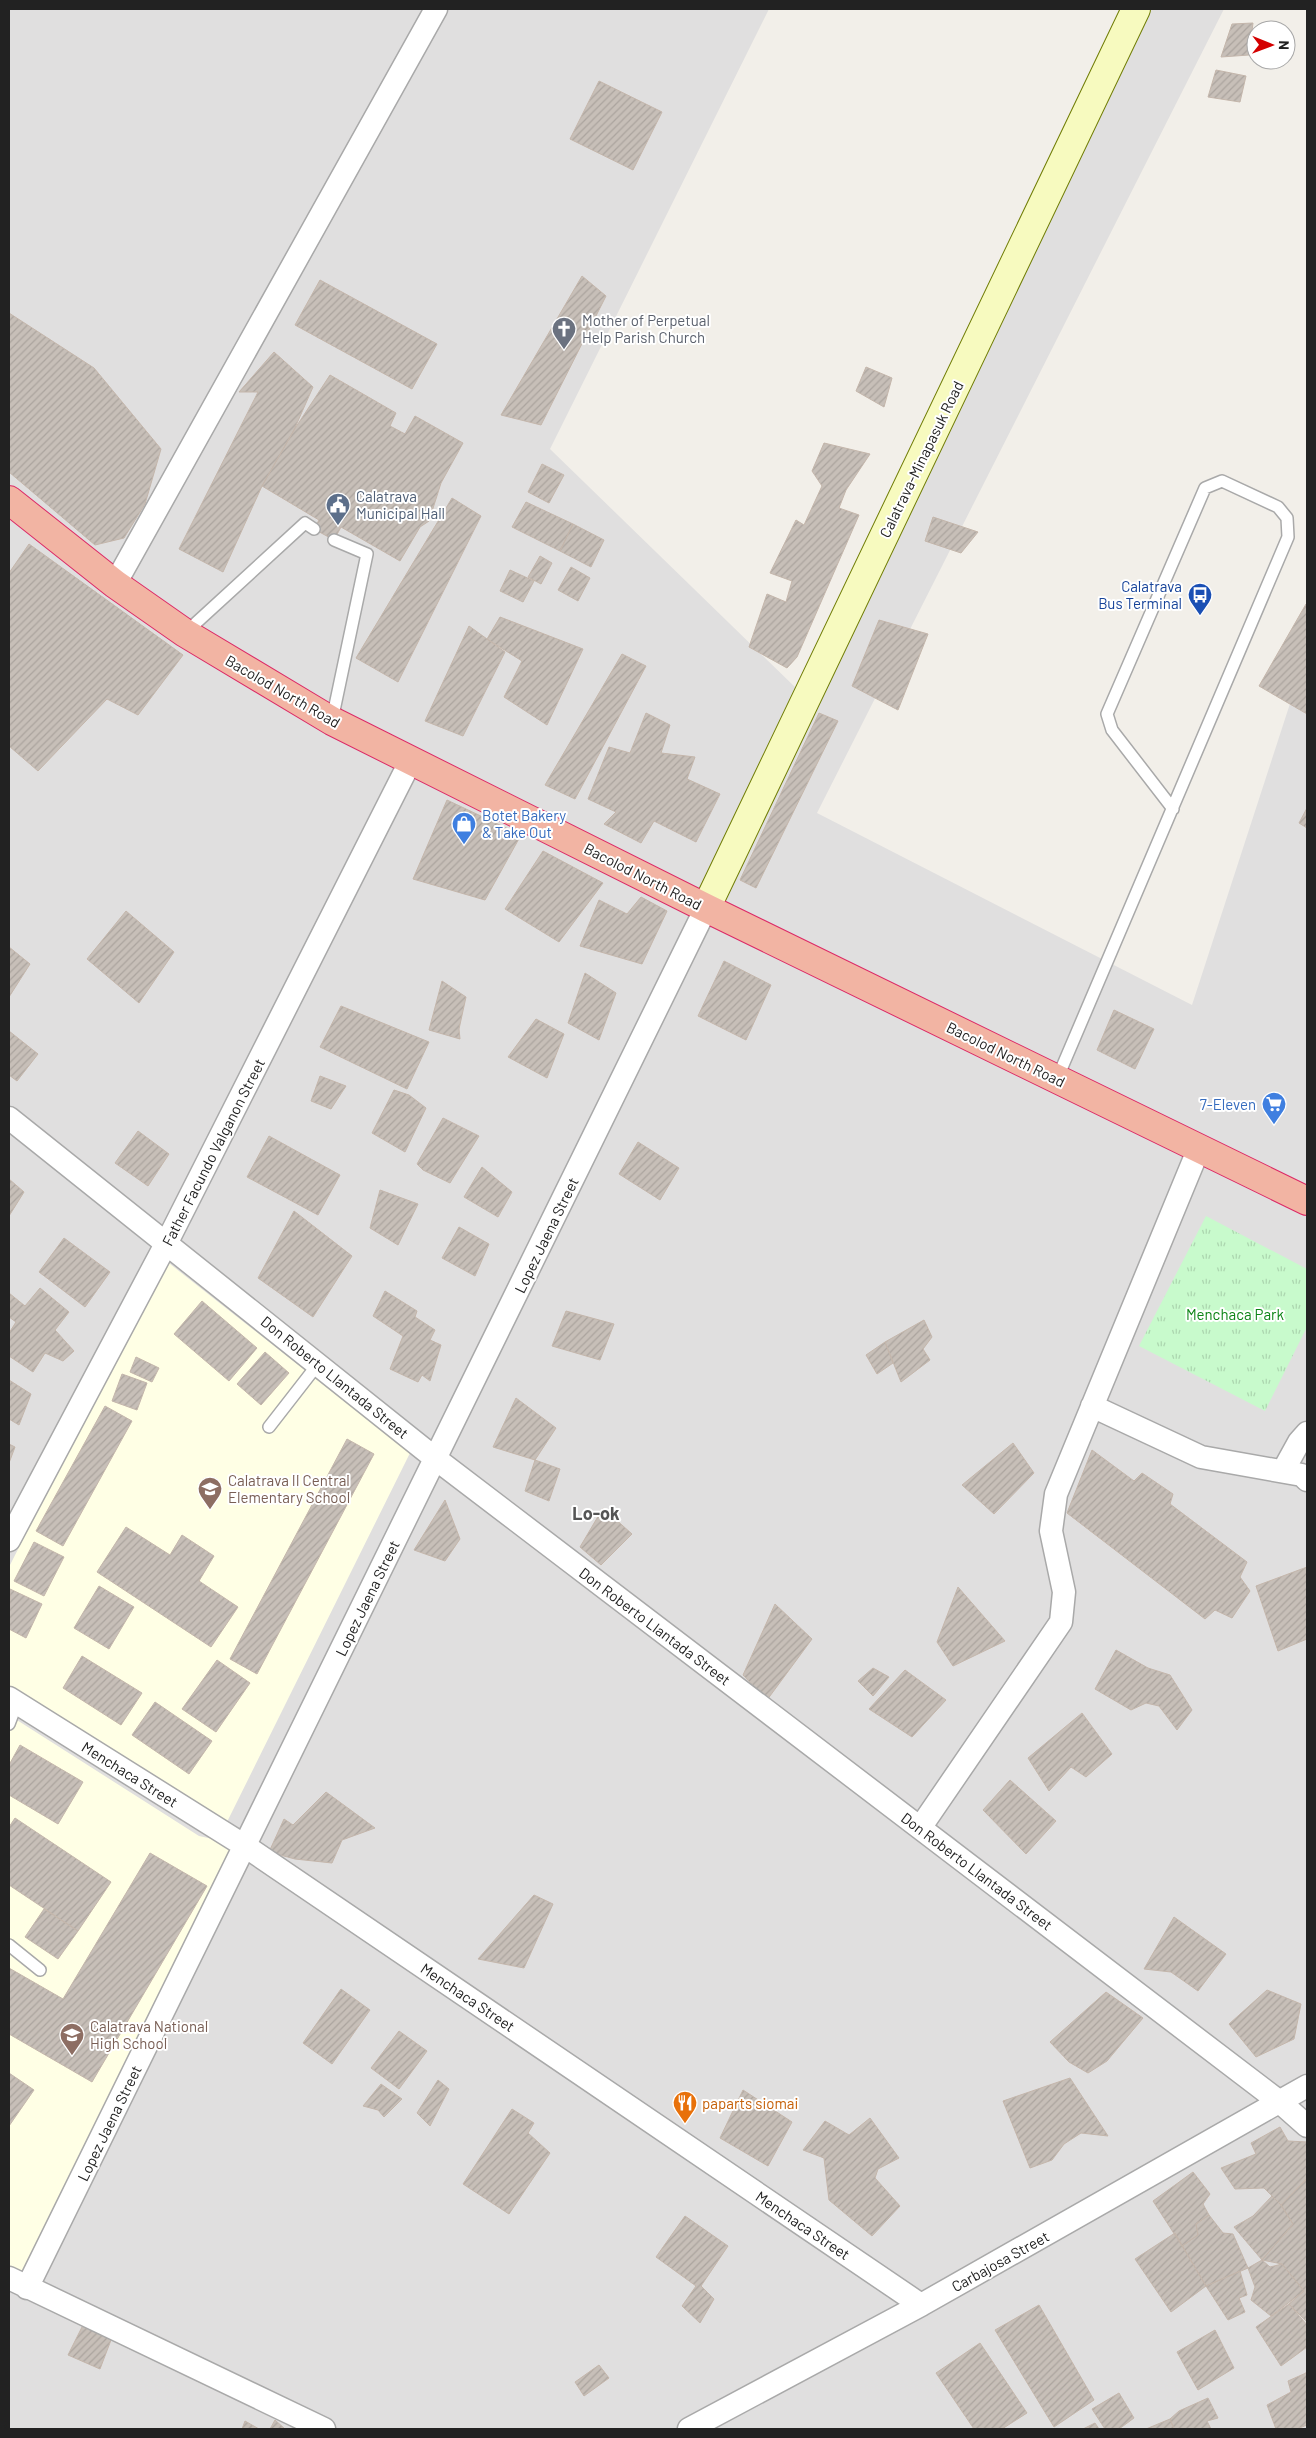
<svg xmlns="http://www.w3.org/2000/svg" width="1316" height="2438" viewBox="0 0 1316 2438" font-family="Barlow,sans-serif">
	<defs>
		<pattern id="park-tufts" width="24" height="20" patternUnits="userSpaceOnUse" patternTransform="scale(1.25)"><rect width="24" height="20" fill="#c8facc"/><path d="M3 7l-1-3M5 7V3M7 7l1-3M15 17l-1-3M17 17v-4M19 17l1-3" fill="none" stroke="#acd6af"/></pattern>
		<pattern id="building-hatch" width="6" height="6" patternUnits="userSpaceOnUse" patternTransform="scale(1.25)"><rect width="6" height="6" fill="#c7bfb8"/><path d="M-1 1l2-2M0 6l6-6M5 7l2-2" fill="none" stroke="#aba49e"/></pattern>
	</defs>
	<rect width="100%" height="100%" fill="#f2efe9"/>
	<!-- residential -->
	<path fill="#e0dfdf" d="M 9,9 L 769,9 L 550,449 L 797,689 L 1152,9 L 1224,9 L 817,813 L 1192,1005 L 1298,679 L 1307,682 L 1307,2429 L 9,2429 Z"/>
	<!-- education -->
	<path fill="#ffffe5" d="M 165,1260 L 410,1453 L 227,1822 L 9,1689 L 9,1567 Z
		M 9,1715 L 199,1836 L 245,1846 L 22,2272 L 9,2265 Z"/>
	<!-- park -->
	<path fill="url(#park-tufts)" d="M 1206,1216 L 1307,1269 L 1307,1327 L 1265,1411 L 1139,1346 Z"/>
	<!-- building -->
	<path fill="url(#building-hatch)" stroke="#c4b6ab" d="M 1253,23 L 1249,55 L 1221,57 L 1232,24 Z
		M 1216,70 L 1246,76 L 1240,102 L 1208,97 Z
		M 599,81 L 662,112 L 633,170 L 570,139 Z
		M 582,276 L 606,296 L 541,425 L 501,415 Z
		M 320,280 L 437,344 L 412,389 L 295,325 Z
		M 9,313 L 94,368 L 161,449 L 145,504 L 124,538 L 95,545 L 9,472 Z
		M 274,352 L 313,387 L 294,430 L 262,486 L 223,572 L 179,549 L 258,392 L 239,392 Z
		M 866,367 L 892,378 L 884,407 L 856,391 Z
		M 330,375 L 396,413 L 390,426 L 405,434 L 415,416 L 463,443 L 441,483 L 429,521 L 420,527 L 400,561 L 341,527 L 334,540 L 314,529 L 319,520 L 262,486 L 294,430 Z
		M 824,443 L 870,454 L 846,490 L 839,508 L 859,515 L 797,657 L 787,668 L 749,647 L 767,594 L 786,602 L 792,581 L 770,573 L 796,520 L 804,525 L 822,486 L 812,471 Z
		M 542,464 L 564,475 L 549,503 L 528,492 Z
		M 452,498 L 481,516 L 398,682 L 356,658 Z
		M 526,502 L 573,524 L 560,551 L 512,527 Z
		M 933,517 L 978,532 L 961,553 L 925,541 Z
		M 573,524 L 604,540 L 591,567 L 560,551 Z
		M 29,544 L 183,655 L 138,715 L 107,699 L 38,771 L 9,746 L 9,573 Z
		M 540,556 L 552,563 L 541,584 L 528,577 Z
		M 571,567 L 590,578 L 578,601 L 558,590 Z
		M 510,570 L 534,581 L 523,602 L 500,591 Z
		M 1306,604 L 1307,605 L 1307,714 L 1259,686 Z
		M 500,617 L 583,649 L 547,725 L 504,697 L 522,661 L 487,639 Z
		M 879,620 L 928,634 L 898,710 L 852,686 Z
		M 469,626 L 505,652 L 463,736 L 425,721 Z
		M 622,654 L 646,666 L 575,799 L 545,785 Z
		M 646,713 L 670,725 L 661,753 L 695,757 L 687,779 L 720,794 L 696,842 L 654,821 L 641,843 L 604,824 L 616,812 L 588,799 L 609,747 L 630,753 Z
		M 819,713 L 838,721 L 756,888 L 740,880 Z
		M 447,800 L 521,835 L 485,900 L 413,879 Z
		M 1307,808 L 1307,828 L 1299,823 Z
		M 543,851 L 603,883 L 559,942 L 505,909 Z
		M 641,897 L 667,911 L 642,964 L 580,946 L 599,900 L 627,914 Z
		M 126,911 L 174,952 L 139,1003 L 87,959 Z
		M 9,947 L 30,964 L 9,997 Z
		M 724,961 L 771,985 L 746,1040 L 698,1016 Z
		M 585,973 L 616,993 L 599,1040 L 568,1023 Z
		M 442,981 L 466,997 L 459,1029 L 460,1039 L 429,1030 Z
		M 341,1006 L 429,1042 L 407,1089 L 320,1047 Z
		M 1114,1010 L 1154,1029 L 1135,1069 L 1097,1050 Z
		M 536,1019 L 564,1034 L 547,1078 L 508,1057 Z
		M 9,1031 L 38,1054 L 17,1081 L 9,1075 Z
		M 320,1076 L 346,1086 L 331,1109 L 311,1101 Z
		M 394,1090 L 409,1095 L 426,1108 L 405,1152 L 372,1133 Z
		M 443,1118 L 479,1136 L 450,1183 L 423,1170 L 417,1164 Z
		M 138,1131 L 169,1154 L 148,1186 L 115,1163 Z
		M 269,1136 L 340,1175 L 318,1215 L 247,1177 Z
		M 638,1142 L 679,1168 L 660,1200 L 619,1174 Z
		M 482,1167 L 512,1192 L 498,1217 L 464,1197 Z
		M 9,1179 L 24,1192 L 9,1216 Z
		M 380,1190 L 418,1204 L 398,1245 L 370,1228 Z
		M 294,1211 L 352,1256 L 313,1317 L 258,1278 Z
		M 459,1227 L 489,1244 L 475,1276 L 442,1258 Z
		M 64,1238 L 110,1272 L 85,1307 L 39,1272 Z
		M 40,1288 L 69,1312 L 55,1330 L 74,1351 L 63,1361 L 45,1353 L 33,1372 L 9,1356 L 9,1333 L 16,1322 L 9,1317 L 9,1293 L 25,1306 Z
		M 385,1291 L 417,1311 L 415,1317 L 435,1330 L 430,1340 L 441,1345 L 430,1381 L 422,1375 L 418,1382 L 390,1369 L 403,1336 L 373,1316 Z
		M 202,1301 L 257,1348 L 229,1381 L 174,1334 Z
		M 566,1311 L 614,1324 L 600,1360 L 552,1346 Z
		M 924,1320 L 932,1337 L 923,1349 L 930,1360 L 901,1382 L 885,1342 Z
		M 885,1342 L 893,1363 L 877,1374 L 866,1355 Z
		M 265,1352 L 289,1373 L 261,1405 L 237,1384 Z
		M 136,1357 L 159,1368 L 152,1382 L 130,1372 Z
		M 122,1374 L 147,1383 L 137,1410 L 112,1401 Z
		M 9,1380 L 31,1394 L 19,1425 L 9,1419 Z
		M 516,1398 L 556,1428 L 535,1460 L 493,1447 Z
		M 105,1406 L 132,1421 L 63,1546 L 36,1531 Z
		M 347,1439 L 374,1454 L 257,1674 L 230,1659 Z
		M 1013,1443 L 1034,1473 L 994,1514 L 962,1485 Z
		M 9,1444 L 15,1447 L 9,1463 Z
		M 1092,1450 L 1134,1481 L 1142,1473 L 1173,1494 L 1170,1504 L 1247,1562 L 1240,1577 L 1250,1591 L 1232,1618 L 1215,1610 L 1205,1619 L 1067,1513 Z
		M 535,1460 L 560,1469 L 549,1501 L 525,1491 Z
		M 445,1500 L 460,1539 L 445,1561 L 414,1550 Z
		M 603,1508 L 632,1534 L 601,1565 L 580,1547 Z
		M 126,1527 L 170,1555 L 182,1535 L 214,1556 L 199,1581 L 238,1607 L 211,1647 L 97,1572 Z
		M 34,1542 L 64,1557 L 44,1596 L 14,1581 Z
		M 1307,1567 L 1307,1639 L 1278,1651 L 1256,1586 Z
		M 99,1586 L 134,1607 L 109,1649 L 74,1628 Z
		M 958,1587 L 1005,1641 L 953,1666 L 937,1642 Z
		M 10,1589 L 42,1604 L 26,1638 L 9,1629 Z
		M 775,1604 L 812,1639 L 767,1700 L 743,1675 Z
		M 1116,1650 L 1148,1668 L 1170,1675 L 1192,1710 L 1177,1730 L 1159,1706 L 1146,1703 L 1131,1710 L 1095,1689 Z
		M 82,1656 L 142,1693 L 121,1725 L 63,1688 Z
		M 217,1660 L 250,1683 L 216,1732 L 182,1709 Z
		M 873,1668 L 889,1677 L 873,1696 L 858,1681 Z
		M 905,1670 L 946,1700 L 912,1737 L 869,1709 Z
		M 155,1702 L 212,1741 L 189,1774 L 132,1735 Z
		M 1082,1713 L 1112,1754 L 1086,1777 L 1071,1767 L 1049,1791 L 1028,1758 Z
		M 20,1745 L 83,1782 L 58,1824 L 9,1795 L 9,1765 Z
		M 1010,1780 L 1056,1821 L 1026,1854 L 983,1810 Z
		M 326,1792 L 375,1828 L 342,1840 L 332,1863 L 295,1859 L 269,1852 L 284,1819 L 293,1825 Z
		M 15,1818 L 111,1882 L 78,1931 L 9,1885 L 9,1827 Z
		M 150,1853 L 207,1886 L 92,2082 L 9,2034 L 9,1968 L 63,1999 Z
		M 534,1895 L 553,1904 L 524,1968 L 478,1959 Z
		M 44,1909 L 78,1931 L 58,1959 L 25,1937 Z
		M 1174,1917 L 1226,1954 L 1198,1991 L 1171,1972 L 1144,1969 Z
		M 341,1989 L 370,2010 L 332,2064 L 303,2043 Z
		M 1267,1990 L 1301,2004 L 1294,2039 L 1256,2057 L 1229,2024 Z
		M 1106,1992 L 1143,2018 L 1107,2061 L 1088,2073 L 1069,2062 L 1050,2042 Z
		M 399,2031 L 427,2051 L 399,2089 L 371,2068 Z
		M 9,2073 L 34,2090 L 9,2126 Z
		M 1070,2078 L 1108,2136 L 1081,2133 L 1064,2144 L 1052,2160 L 1030,2168 L 1003,2101 Z
		M 438,2080 L 449,2089 L 430,2126 L 417,2113 Z
		M 381,2084 L 402,2099 L 384,2117 L 378,2110 L 363,2106 Z
		M 743,2090 L 792,2122 L 768,2166 L 720,2138 Z
		M 512,2109 L 534,2123 L 528,2133 L 550,2153 L 509,2214 L 463,2184 Z
		M 870,2118 L 899,2158 L 878,2169 L 875,2178 L 900,2206 L 872,2236 L 829,2200 L 824,2158 L 803,2150 L 825,2121 L 849,2135 Z
		M 1280,2127 L 1288,2141 L 1307,2142 L 1307,2178 L 1281,2205 L 1264,2188 L 1235,2189 L 1221,2168 L 1256,2154 L 1251,2143 Z
		M 1193,2172 L 1210,2194 L 1203,2204 L 1209,2215 L 1196,2224 L 1198,2235 L 1182,2246 L 1153,2201 Z
		M 1307,2179 L 1307,2322 L 1289,2304 L 1304,2291 L 1282,2264 L 1262,2260 L 1293,2224 L 1281,2205 Z
		M 1272,2196 L 1281,2205 L 1293,2224 L 1262,2260 L 1234,2227 L 1253,2216 Z
		M 1209,2215 L 1223,2233 L 1233,2234 L 1248,2268 L 1206,2286 L 1182,2246 L 1198,2235 L 1196,2224 Z
		M 685,2216 L 728,2246 L 701,2286 L 714,2299 L 700,2323 L 682,2306 L 696,2286 L 656,2257 Z
		M 1175,2233 L 1206,2286 L 1171,2312 L 1135,2259 Z
		M 1262,2260 L 1270,2267 L 1282,2264 L 1304,2291 L 1271,2316 L 1251,2300 L 1255,2287 L 1248,2268 Z
		M 1240,2271 L 1247,2295 L 1239,2298 L 1245,2312 L 1228,2320 L 1206,2286 Z
		M 1289,2304 L 1307,2325 L 1307,2347 L 1281,2366 L 1256,2327 Z
		M 1039,2305 L 1094,2400 L 1054,2427 L 995,2330 Z
		M 83,2325 L 111,2340 L 100,2369 L 68,2355 Z
		M 1215,2330 L 1234,2368 L 1198,2390 L 1177,2352 Z
		M 980,2343 L 1027,2413 L 1002,2429 L 974,2429 L 936,2373 Z
		M 599,2365 L 609,2378 L 584,2396 L 575,2382 Z
		M 1307,2370 L 1307,2425 L 1297,2429 L 1276,2429 L 1267,2405 L 1291,2392 L 1288,2381 L 1306,2373 Z
		M 1119,2393 L 1134,2418 L 1119,2429 L 1105,2429 L 1092,2409 Z
		M 1208,2398 L 1218,2418 L 1207,2421 L 1211,2429 L 1174,2429 L 1170,2419 L 1179,2411 Z
		M 1170,2419 L 1174,2429 L 1146,2429 Z
		M 275,2420 L 285,2429 L 270,2429 Z
		M 245,2421 L 259,2429 L 242,2429 Z
		M 1095,2423 L 1099,2429 L 1083,2429 Z"/>
	<g fill="none" stroke-linecap="round" stroke-linejoin="round">
		<defs>
			<path id="service" d="M 185,633 L 305,523 L 314,529
				M 332,720 L 367,554 L 334,540
				M 1057,1079 L 1288,537 L 1287,518 L 1278,507 L 1222,481 L 1205,488 L 1107,714 L 1112,730 L 1173,809
				M 269,1427 L 318,1364
				M 9,1724 L 17,1703
				M 9,1945 L 40,1970"/>
			<path id="minor" d="M 115,584 L 436,9
				M 9,1118 L 436,1459 L 1281,2103 L 1307,2126
				M 1092,1406 L 1201,1457 L 1302,1475 L 1307,1480
				M 1283,1471 L 1299,1442 L 1307,1433
				M 9,1540 L 167,1242 L 411,760
				M 9,1698 L 245,1846 L 921,2305
				M 920,1828 L 1061,1622 L 1064,1592 L 1051,1531 L 1056,1494 L 1199,1148
				M 9,2278 L 324,2429
				M 27,2288 L 706,908
				M 689,2429 L 921,2305 L 1307,2086"/>
			<path id="secondary" d="M 706,908 L 1136,9"/>
			<path id="trunk" d="M 9,500 L 115,584 L 185,633 L 332,721 L 706,908 L 1307,1201"/>
		</defs>
		<!-- service casing -->
		<use href="#service" stroke="#a9a9a9" stroke-width="14"/>
		<!-- minor casing -->
		<use href="#minor" stroke="#a9a9a9" stroke-width="25"/>
		<!-- secondary casing -->
		<use href="#secondary" stroke="#707d05" stroke-width="30"/>
		<!-- trunk casing -->
		<use href="#trunk" stroke="#dc2a67" stroke-width="30"/>
		<!-- service -->
		<use href="#service" stroke="#fff" stroke-width="11"/>
		<!-- minor -->
		<use href="#minor" stroke="#fff" stroke-width="22"/>
		<!-- secondary -->
		<use href="#secondary" stroke="#f7fabf" stroke-width="28"/>
		<!-- trunk -->
		<use href="#trunk" stroke="#f2b4a3" stroke-width="28"/>
	</g>
	<!-- icons -->
	<defs>
		<symbol id="church-pin" viewBox="-11 -11 22 30"><path d="M0 17L-7.5 6A9.5 9.5 0 1 1 7.5 6Z" fill="#6b7280" stroke="#fff"/><path d="M-1.2-6h2.4v3.5h3.3v2.4h-3.3V6h-2.4V-.1h-3.3v-2.4h3.3Z" fill="#fff"/></symbol>
		<symbol id="civic-pin" viewBox="-11 -11 22 30"><path d="M0 17L-7.5 6A9.5 9.5 0 1 1 7.5 6Z" fill="#5c6f8a" stroke="#fff"/><path d="M-.6-6.5H3V-4.5H.6V-3L4-1V1h2V6H-6V1h2V-1L-.6-3ZM-1.2 2.5V6h2.4V2.5Z" fill="#fff"/></symbol>
		<symbol id="bus-pin" viewBox="-11 -11 22 30"><path d="M0 17L-7.5 6A9.5 9.5 0 1 1 7.5 6Z" fill="#1a4fb4" stroke="#fff"/><path d="M-5-6H5V4H4V6H2V4H-2V6H-4V4H-5ZM-3.5-4V0h7V-4ZM-3.5 1.2v1.5H-2V1.2ZM2 1.2v1.5H3.5V1.2Z" fill="#fff"/></symbol>
		<symbol id="shop-pin" viewBox="-11 -11 22 30"><path d="M0 17L-7.5 6A9.5 9.5 0 1 1 7.5 6Z" fill="#3f7fe0" stroke="#fff"/><path d="M-5-2.5h2.3a2.7 3.5 0 0 1 5.4 0H5L5.5 6h-11ZM-1.5-2.5h3a1.5 2.3 0 0 0-3 0Z" fill="#fff"/></symbol>
		<symbol id="supermarket-pin" viewBox="-11 -11 22 30"><path d="M0 17L-7.5 6A9.5 9.5 0 1 1 7.5 6Z" fill="#3f7fe0" stroke="#fff"/><path d="M-6-5.5h2.5l.6 2H6L4.5 2H-2.5L-4.4-4H-6ZM-1.5 3.2a1.3 1.3 0 1 0 .1 0ZM3 3.2a1.3 1.3 0 1 0 .1 0Z" fill="#fff"/></symbol>
		<symbol id="school-pin" viewBox="-11 -11 22 30"><path d="M0 17L-7.5 6A9.5 9.5 0 1 1 7.5 6Z" fill="#8d6e63" stroke="#fff"/><path d="M0-5L7-2L0 1L-7-2ZM-4 1L0 2.5L4 1V4Q0 6-4 4Z" fill="#fff"/></symbol>
		<symbol id="restaurant-pin" viewBox="-11 -11 22 30"><path d="M0 17L-7.5 6A9.5 9.5 0 1 1 7.5 6Z" fill="#e8710a" stroke="#fff"/><path d="M-5-6h1v4h1v-4h1v4h1v-4h1v5L-1.5 .5V6h-2V.5L-5-1ZM5-6V6H3V1.5H1.5Q1.5-4 5-6Z" fill="#fff"/></symbol>
	</defs>
	<g fill-rule="evenodd">
		<use href="#church-pin" x="550" y="315" width="28" height="38"/>
		<use href="#civic-pin" x="324" y="491" width="28" height="38"/>
		<use href="#bus-pin" x="1186" y="581" width="28" height="38"/>
		<use href="#shop-pin" x="450" y="810" width="28" height="38"/>
		<use href="#supermarket-pin" x="1260" y="1090" width="28" height="38"/>
		<use href="#school-pin" x="196" y="1475" width="28" height="38"/>
		<use href="#school-pin" x="58" y="2021" width="28" height="38"/>
		<use href="#restaurant-pin" x="671" y="2089" width="28" height="38"/>
	</g>
	<g text-anchor="middle" dominant-baseline="central" stroke-width="4" stroke-linejoin="round" paint-order="stroke">
		<!-- worship labels -->
		<g font-size="15" fill="#5b616d" stroke="#fff" text-anchor="start">
			<text x="582" y="320">Mother of Perpetual<tspan x="582" dy="17">Help Parish Church</tspan></text>
		</g>
		<!-- street labels -->
		<g font-size="15" fill="#222" stroke="#fff">
			<text transform="translate(921 459) rotate(-64)">Calatrava-Minapasuk Road</text>
			<text transform="translate(283 691) rotate(30)">Bacolod North Road</text>
			<text transform="translate(643 876) rotate(27)">Bacolod North Road</text>
			<text transform="translate(1006 1054) rotate(26)">Bacolod North Road</text>
			<text transform="translate(213 1152) rotate(-63)">Father Facundo Valganon Street</text>
			<text transform="translate(546 1235) rotate(-64)">Lopez Jaena Street</text>
			<text transform="translate(335 1377) rotate(39)">Don Roberto Llantada Street</text>
			<text transform="translate(367 1598) rotate(-64)">Lopez Jaena Street</text>
			<text transform="translate(655 1626) rotate(37)">Don Roberto Llantada Street</text>
			<text transform="translate(130 1774) rotate(32)">Menchaca Street</text>
			<text transform="translate(977 1871) rotate(37)">Don Roberto Llantada Street</text>
			<text transform="translate(468 1997) rotate(34)">Menchaca Street</text>
			<text transform="translate(109 2123) rotate(-64)">Lopez Jaena Street</text>
			<text transform="translate(803 2225) rotate(34)">Menchaca Street</text>
			<text transform="translate(1000 2261) rotate(-29)">Carbajosa Street</text>
		</g>
		<!-- service labels -->
		<g font-size="15" fill="#4e5e75" stroke="#fff" text-anchor="start">
			<text x="356" y="496">Calatrava<tspan x="356" dy="17">Municipal Hall</tspan></text>
		</g>
		<!-- transit labels -->
		<g font-size="15" fill="#164399" stroke="#fff" text-anchor="end">
			<text x="1182" y="586">Calatrava<tspan x="1182" dy="17">Bus Terminal</tspan></text>
		</g>
		<!-- shop labels -->
		<g font-size="15" fill="#366cbe" stroke="#fff" text-anchor="start">
			<text x="482" y="815">Botet Bakery<tspan x="482" dy="17">&amp; Take Out</tspan></text>
			<text x="1256" y="1104" text-anchor="end">7-Eleven</text>
		</g>
		<!-- park labels -->
		<g font-size="15" fill="#0c8416" stroke="#fff">
			<text x="1235" y="1314">Menchaca Park</text>
		</g>
		<!-- education labels -->
		<g font-size="15" fill="#785e54" stroke="#fff" text-anchor="start">
			<text x="228" y="1480">Calatrava II Central<tspan x="228" dy="17">Elementary School</tspan></text>
			<text x="90" y="2026">Calatrava National<tspan x="90" dy="17">High School</tspan></text>
		</g>
		<!-- food labels -->
		<g font-size="15" fill="#c56008" stroke="#fff" text-anchor="start">
			<text x="702" y="2103">paparts siomai</text>
		</g>
		<!-- quarter labels -->
		<g font-size="18" font-weight="bold" fill="#555" stroke="#fff">
			<text x="596" y="1513">Lo-ok</text>
		</g>
	</g>
	<!-- border -->
	<rect width="1316" height="2438" fill="none" stroke="#222222" stroke-width="20"/>
	<!-- north arrow -->
	<g transform="translate(1271 45) rotate(91)"><circle r="24" fill="#ffffff" stroke="#a7a7a7"/>
	<path d="M0-4L9 19L0 12L-9 19Z" fill="#d40000"/>
	<text y="-8" font-size="14" font-weight="bold" text-anchor="middle" fill="#222222">N</text>
	</g>
</svg>
